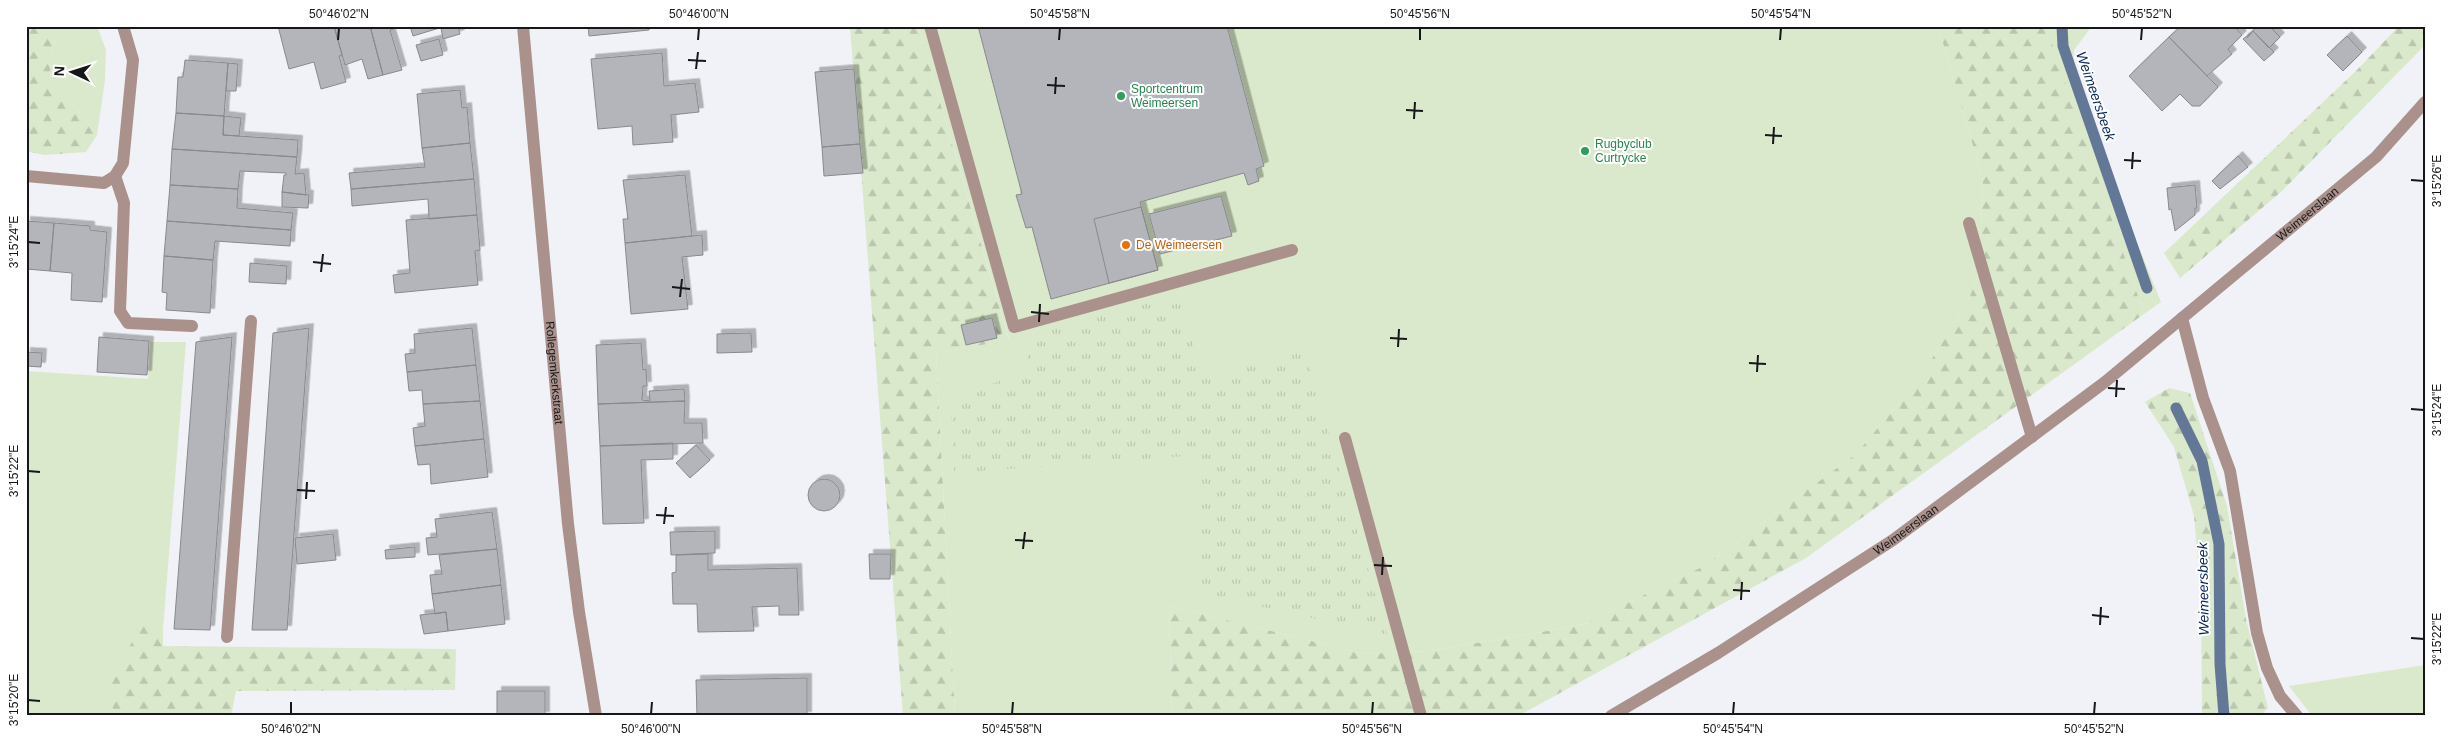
<svg xmlns="http://www.w3.org/2000/svg" width="2451" height="742" viewBox="0 0 2451 742" font-family="Helvetica,sans-serif">
	<defs>
		<pattern id="forest-firs" width="22" height="20" patternUnits="userSpaceOnUse" patternTransform="scale(1.25)"><rect width="22" height="20" fill="#dae9cb"/><path d="M5 1l3.5 6h-7zM16 11l3.5 6h-7z" fill="#bac7ae"/></pattern>
		<pattern id="park-tufts" width="24" height="20" patternUnits="userSpaceOnUse" patternTransform="scale(1.25)"><rect width="24" height="20" fill="#dae9cb"/><path d="M3 7l-1-3M5 7V3M7 7l1-3M15 17l-1-3M17 17v-4M19 17l1-3" fill="none" stroke="#bac7ae"/></pattern>
		<filter id="shadow"><feDropShadow dx="4.5" dy="-4.5" stdDeviation="0" flood-color="#0004"/></filter>
	</defs>
	<rect width="100%" height="100%" fill="#f0f2f7"/>
	<!-- green -->
	<path fill="#dae9cb" d="M 59,26 L 97,26 L 106,50 L 105,80 L 97,135 L 68,98 L 51,82 L 50,56 Z
		M 918,26 L 1938,26 L 1983,180 L 1979,274 L 1968,301 L 1919,379 L 1856,454 L 1704,566 L 1582,625 L 1430,651 L 1364,654 L 1169,606 L 1172,716 L 955,716 L 936,353 L 1009,339 Z
		M 2045,26 L 2092,26 L 2074,50 L 2073,66 L 2122,205 L 2161,302 L 2144,314 Z
		M 150,342 L 186,342 L 163,629 L 143,625 L 113,716 L 26,716 L 26,371 L 148,379 Z
		M 2425,665 L 2425,716 L 2312,716 L 2289,686 Z"/>
	<!-- forest -->
	<path fill="url(#forest-firs)" d="M 26,26 L 59,26 L 50,56 L 51,82 L 68,98 L 97,135 L 86,152 L 44,155 L 26,151 Z
		M 850,26 L 918,26 L 1009,340 L 936,353 L 955,716 L 903,716 Z
		M 1938,26 L 2046,26 L 2144,314 L 1806,558 L 1518,716 L 1172,716 L 1169,606 L 1364,654 L 1430,651 L 1582,625 L 1704,566 L 1856,454 L 1919,379 L 1968,301 L 1979,274 L 1983,180 Z
		M 2399,26 L 2425,26 L 2425,45 L 2282,191 L 2180,278 L 2164,253 L 2358,69 Z
		M 2169,388 L 2190,393 L 2227,506 L 2246,619 L 2268,708 L 2260,716 L 2202,716 L 2201,591 L 2194,516 L 2174,447 L 2145,402 Z
		M 143,624 L 163,629 L 163,646 L 456,649 L 455,690 L 236,691 L 231,716 L 113,716 L 112,683 L 125,654 Z"/>
	<!-- park -->
	<path fill="url(#park-tufts)" d="M 1180,292 L 1202,379 L 1305,351 L 1387,635 L 1202,593 L 1199,455 L 954,473 L 951,399 L 1029,370 L 1026,337 Z"/>
	<g fill="none" stroke-linecap="round" stroke-linejoin="round">
		<!-- stream -->
		<path stroke="#637896" stroke-width="11" d="M 2062,26 L 2063,46 L 2147,288
			M 2176,408 L 2202,461 L 2219,544 L 2220,664 L 2224,716"/>
	</g>
	<!-- building -->
	<path fill="#b4b5ba" stroke="#88898d" filter="url(#shadow)" d="M 278,26 L 334,26 L 342,55 L 339,56 L 346,82 L 321,89 L 314,62 L 289,69 Z
		M 334,26 L 370,26 L 383,75 L 368,79 L 362,59 L 345,65 Z
		M 370,26 L 405,26 L 390,30 L 402,70 L 383,75 Z
		M 410,26 L 446,26 L 413,36 Z
		M 446,26 L 458,26 L 460,34 L 443,39 L 441,28 Z
		M 588,26 L 649,26 L 649,30 L 589,36 Z
		M 978,26 L 1227,26 L 1264,166 L 1256,169 L 1259,181 L 1248,185 L 1244,173 L 1140,202 L 1158,270 L 1051,299 L 1032,227 L 1026,228 L 1016,195 L 1022,194 Z
		M 2181,26 L 2234,26 L 2242,35 L 2228,49 L 2232,54 L 2207,76 L 2169,37 Z
		M 2257,26 L 2269,26 L 2280,37 L 2269,48 L 2253,31 L 2247,38 Z
		M 2253,31 L 2274,52 L 2264,61 L 2243,39 Z
		M 2347,36 L 2362,52 L 2343,71 L 2327,55 Z
		M 2169,37 L 2218,87 L 2200,106 L 2192,106 L 2180,94 L 2162,111 L 2129,76 Z
		M 439,39 L 443,55 L 421,61 L 416,45 Z
		M 662,53 L 664,86 L 695,83 L 699,112 L 671,115 L 673,142 L 633,145 L 632,126 L 598,129 L 591,59 Z
		M 185,60 L 228,63 L 224,116 L 176,113 L 178,77 L 183,77 Z
		M 228,63 L 238,64 L 236,91 L 226,91 Z
		M 854,69 L 860,144 L 822,147 L 815,72 Z
		M 460,90 L 462,108 L 467,107 L 470,143 L 422,148 L 417,94 Z
		M 176,113 L 224,116 L 223,135 L 298,140 L 297,157 L 172,149 Z
		M 224,116 L 241,118 L 239,136 L 223,135 Z
		M 470,143 L 474,179 L 351,189 L 349,173 L 425,167 L 422,148 Z
		M 860,144 L 863,173 L 824,176 L 822,147 Z
		M 172,149 L 297,157 L 295,174 L 304,173 L 306,195 L 282,192 L 284,175 L 286,175 L 286,173 L 240,171 L 238,189 L 170,185 Z
		M 2238,156 L 2248,167 L 2220,189 L 2212,181 Z
		M 685,175 L 692,236 L 625,243 L 623,219 L 628,219 L 623,180 Z
		M 474,179 L 477,215 L 429,219 L 428,199 L 352,206 L 351,189 Z
		M 170,185 L 238,189 L 237,208 L 293,213 L 291,230 L 167,221 Z
		M 2195,185 L 2197,208 L 2195,208 L 2195,215 L 2175,231 L 2171,209 L 2169,210 L 2167,188 Z
		M 282,192 L 309,195 L 308,208 L 282,207 Z
		M 1221,196 L 1232,236 L 1160,254 L 1149,214 Z
		M 1141,207 L 1158,270 L 1109,283 L 1094,219 Z
		M 477,215 L 480,250 L 475,251 L 478,285 L 395,293 L 393,275 L 410,273 L 406,220 Z
		M 26,221 L 54,223 L 50,271 L 26,269 Z
		M 167,221 L 291,230 L 290,246 L 215,241 L 213,260 L 164,256 Z
		M 54,223 L 90,226 L 90,230 L 107,232 L 102,302 L 71,300 L 72,273 L 50,271 Z
		M 702,235 L 703,255 L 682,257 L 688,309 L 631,314 L 625,243 Z
		M 164,256 L 213,260 L 210,313 L 166,310 L 167,293 L 162,292 Z
		M 250,263 L 287,266 L 286,284 L 249,282 Z
		M 992,318 L 997,338 L 966,345 L 961,325 Z
		M 309,328 L 287,630 L 252,630 L 273,333 Z
		M 472,328 L 476,365 L 407,372 L 405,354 L 415,353 L 414,334 Z
		M 751,333 L 752,352 L 717,353 L 717,334 Z
		M 99,337 L 149,341 L 147,375 L 97,372 Z
		M 232,337 L 210,630 L 174,629 L 196,342 Z
		M 641,343 L 643,370 L 646,369 L 647,386 L 643,386 L 642,400 L 650,401 L 649,391 L 684,389 L 685,401 L 598,404 L 596,345 Z
		M 26,352 L 42,353 L 41,367 L 26,366 Z
		M 476,365 L 480,401 L 423,404 L 422,390 L 409,391 L 407,372 Z
		M 480,401 L 484,439 L 415,446 L 413,428 L 425,426 L 423,404 Z
		M 685,401 L 684,423 L 702,423 L 703,443 L 600,446 L 598,404 Z
		M 484,439 L 488,477 L 431,484 L 430,464 L 418,465 L 415,446 Z
		M 673,443 L 673,459 L 641,460 L 644,523 L 603,524 L 600,446 Z
		M 696,445 L 710,460 L 690,478 L 676,463 Z
		M808 495a16 16 0 1 1 32 0a16 16 0 1 1-32 0Z
		M 492,512 L 497,549 L 428,555 L 426,538 L 437,537 L 435,519 Z
		M 715,531 L 715,553 L 671,555 L 670,532 Z
		M 333,534 L 336,560 L 297,564 L 295,538 Z
		M 415,547 L 415,557 L 386,559 L 385,550 Z
		M 497,549 L 501,585 L 432,594 L 430,575 L 442,574 L 439,555 Z
		M 708,554 L 708,570 L 797,568 L 799,615 L 779,615 L 779,606 L 752,607 L 754,631 L 698,632 L 697,604 L 673,604 L 672,573 L 676,572 L 676,555 Z
		M 869,554 L 891,554 L 890,579 L 870,579 Z
		M 501,585 L 505,624 L 448,631 L 446,612 L 435,614 L 432,594 Z
		M 446,612 L 448,631 L 424,634 L 420,615 Z
		M 807,678 L 807,716 L 697,716 L 696,680 Z
		M 497,691 L 545,691 L 545,716 L 497,716 Z"/>
	<g fill="none" stroke-linecap="round" stroke-linejoin="round">
		<!-- minor -->
		<g stroke="#ab918c" stroke-width="12">
			<path id="s1" d="M 523,26 L 568,524 L 579,612 L 596,716"/>
			<path d="M 930,26 L 1014,327 L 1292,250"/>
			<path d="M 26,176 L 104,183 L 115,176 L 123,163 L 133,60 L 123,26"/>
			<path d="M 115,176 L 124,203 L 120,311 L 128,323 L 192,326"/>
			<path d="M 1969,223 L 2032,437"/>
			<path d="M 2182,318 L 2203,398 L 2230,471 L 2257,633 L 2267,668 L 2280,696 L 2297,716"/>
			<path d="M 1345,438 L 1421,716"/>
			<path d="M 227,637 L 251,321"/>
			<path id="s2" d="M 1611,716 L 1718,653 L 1893,540 L 2105,382 L 2376,157 L 2425,102"/>
		</g>
	</g>
	<!-- ticks -->
	<path fill="none" stroke="#161719" stroke-width="2" d="M 338,40 L 339,28M 698,40 L 699,28M 1059,40 L 1060,28M 1420,40 L 1420,28M 1780,40 L 1781,28M 2141,40 L 2142,28M 688,60 L 706,61M 696,69 L 698,52M 1047,85 L 1065,86M 1055,94 L 1056,77M 1406,110 L 1423,111M 1414,119 L 1415,102M 1765,135 L 1782,136M 1773,144 L 1774,127M 2124,160 L 2141,161M 2132,169 L 2133,152M 2411,180 L 2424,181M 28,242 L 40,243M 313,262 L 331,264M 321,272 L 323,254M 672,287 L 690,289M 680,297 L 682,279M 1031,312 L 1049,314M 1039,322 L 1040,304M 1390,338 L 1407,339M 1398,347 L 1399,329M 1749,363 L 1766,364M 1757,372 L 1758,355M 2108,388 L 2125,389M 2116,397 L 2117,380M 2411,409 L 2424,410M 28,471 L 40,472M 297,490 L 315,491M 306,499 L 307,482M 656,515 L 674,516M 664,524 L 666,507M 1015,540 L 1033,541M 1023,549 L 1025,532M 1374,565 L 1392,566M 1382,575 L 1383,557M 1733,590 L 1750,591M 1741,600 L 1742,582M 2092,615 L 2109,617M 2100,625 L 2101,607M 2411,638 L 2424,639M 28,700 L 40,701M 291,714 L 291,702M 651,714 L 652,702M 1012,714 L 1013,702M 1372,714 L 1373,702M 1733,714 L 1734,702M 2094,714 L 2095,702"/>
	<!-- markers -->
	<g fill="#2e9e5b" stroke="#fff" stroke-width="2">
		<circle cx="1121" cy="96" r="5"/>
		<circle cx="1585" cy="151" r="5"/>
	</g>
	<circle fill="#e8710a" stroke="#fff" stroke-width="2" cx="1126" cy="245" r="5"/>
	<g text-anchor="middle" dominant-baseline="central" stroke-width="4" stroke-linejoin="round" paint-order="stroke">
		<!-- leisure labels -->
		<g font-size="12" fill="#27864d" stroke="#fff" text-anchor="start">
			<text x="1131" y="89">Sportcentrum<tspan x="1131" dy="14">Weimeersen</tspan></text>
			<text x="1595" y="144">Rugbyclub<tspan x="1595" dy="14">Curtrycke</tspan></text>
		</g>
		<!-- street labels -->
		<g font-size="12" fill="#161719" stroke="#fff">
			<text stroke="none"><textPath href="#s2" startOffset="860">Weimeerslaan</textPath></text>
			<text stroke="none"><textPath href="#s1" startOffset="348">Rollegemkerkstraat</textPath></text>
			<text stroke="none"><textPath href="#s2" startOffset="349">Weimeerslaan</textPath></text>
		</g>
		<!-- food labels -->
		<g font-size="12" fill="#c56008" stroke="#fff" text-anchor="start">
			<text x="1136" y="245">De Weimeersen</text>
		</g>
		<!-- water labels -->
		<g font-size="14" font-style="italic" fill="#03265a" stroke="#fff">
			<text transform="translate(2096 96) rotate(71)">Weimeersbeek</text>
			<text transform="translate(2203 589) rotate(-91)">Weimeersbeek</text>
		</g>
	</g>
	<!-- border -->
	<rect width="2451" height="742" fill="none" stroke="#ffffff" stroke-width="55"/>
	<!-- north arrow -->
	<g transform="translate(72 72) rotate(274)" stroke="#ffffff" stroke-width="4" paint-order="stroke">
	<path d="M0-4L9 19L0 12L-9 19Z" fill="#161719"/>
	<text y="-8" font-size="14" font-weight="bold" text-anchor="middle" fill="#161719">N</text>
	</g>
	<rect x="28" y="28" width="2396" height="686" fill="none" stroke="#161719" stroke-width="2"/>
	<g font-size="12" text-anchor="middle" fill="#161719">
		<text x="339" y="18">50°46'02"N</text>
		<text x="699" y="18">50°46'00"N</text>
		<text x="1060" y="18">50°45'58"N</text>
		<text x="1420" y="18">50°45'56"N</text>
		<text x="1781" y="18">50°45'54"N</text>
		<text x="2142" y="18">50°45'52"N</text>
		<text transform="translate(2437 181) rotate(-90)" y="4">3°15'26"E</text>
		<text transform="translate(14 242) rotate(-90)" y="4">3°15'24"E</text>
		<text transform="translate(2437 410) rotate(-90)" y="4">3°15'24"E</text>
		<text transform="translate(14 471) rotate(-90)" y="4">3°15'22"E</text>
		<text transform="translate(2437 639) rotate(-90)" y="4">3°15'22"E</text>
		<text transform="translate(14 700) rotate(-90)" y="4">3°15'20"E</text>
		<text x="291" y="733">50°46'02"N</text>
		<text x="651" y="733">50°46'00"N</text>
		<text x="1012" y="733">50°45'58"N</text>
		<text x="1372" y="733">50°45'56"N</text>
		<text x="1733" y="733">50°45'54"N</text>
		<text x="2094" y="733">50°45'52"N</text>
	</g>
</svg>
